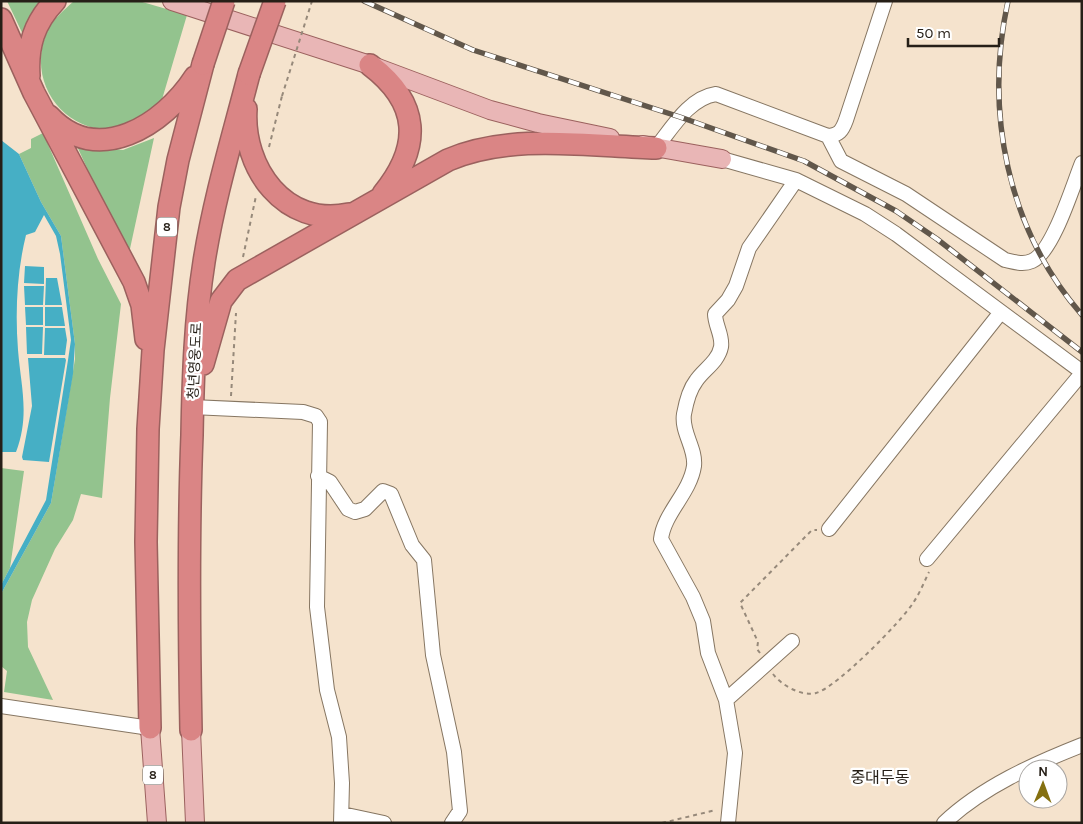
<svg xmlns="http://www.w3.org/2000/svg" width="1083" height="824" viewBox="0 0 1083 824" font-family="Karla,'Noto Sans KR',sans-serif">
	<rect width="100%" height="100%" fill="#f5e3cd"/>
	<!-- green -->
	<path fill="#93c38e" d="M 7,1 L 50,1 L 27,43 Z
		M 74,1 L 139,1 L 187,15 L 158,113 C 146,118 132,127 119,129 C 64,136 24,80 48,30 C 54,18 64,10 74,1 Z
		M 43,133 L 98,259 L 121,304 L 110,398 L 102,498 L 81,494 L 73,520 L 55,549 L 32,600 L 27,622 L 28,647 L 53,700 L 4,692 L 7,671 L 1,666 L 1,594 L 51,503 L 75,359 L 75,344 L 61,236 L 41,202 L 19,154 L 31,148 L 31,139 Z
		M 154,138 L 128,258 L 76,144 L 123,150 Z
		M 1,468 L 24,471 L 10,568 L 1,585 Z"/>
	<!-- water -->
	<path fill="#46afc5" d="M 1,140 L 19,154 L 41,202 L 61,236 L 75,344 L 73,374 L 51,503 L 1,594 L 1,585 L 46,500 L 68,360 L 71,340 L 60,254 L 56,236 L 44,215 L 35,232 L 26,235 C 17,271 15,312 18,350 C 21,387 30,415 16,452 L 1,452 Z
		M 25,266 L 44,267 L 44,284 L 24,283 Z
		M 46,278 L 57,278 L 62,305 L 45,305 Z
		M 24,286 L 44,286 L 43,305 L 25,305 Z
		M 25,307 L 43,307 L 43,325 L 26,325 Z
		M 45,307 L 62,307 L 65,326 L 45,326 Z
		M 26,327 L 43,327 L 42,354 L 27,354 Z
		M 45,328 L 65,328 L 67,340 L 65,355 L 44,355 Z
		M 28,358 L 65,358 L 66,360 L 49,462 L 23,460 L 22,457 L 32,406 Z"/>
	<g fill="none" stroke-linecap="round" stroke-linejoin="round">
		<defs>
			<path id="minor" d="M 828,136 L 841,161 L 906,194 L 1005,260 C 1014,262 1023,265 1032,261 C 1053,252 1073,185 1082,163
				M 656,148 C 672,128 689,98 716,94 L 828,136 C 839,135 842,131 846,120 L 885,1
				M 722,159 L 796,180 L 865,214 L 896,234 L 1082,372
				M 192,407 L 303,412 L 316,416 L 320,422 L 317,607 L 327,690 L 339,737 L 342,783 L 341,823
				M 318,476 L 330,482 L 348,509 L 355,512 L 365,509 L 383,491 L 391,494 L 412,545 L 424,560 L 433,655 L 454,752 L 460,811 L 452,823
				M 829,529 L 1001,312
				M 927,559 L 1082,373
				M 726,700 L 792,641
				M 1,706 L 150,728
				M 342,814 L 384,823
				M 728,823 L 735,753 L 726,700 L 708,653 L 703,621 L 693,597 L 661,539 C 664,513 690,493 694,466 C 696,448 681,432 684,414 C 686,403 689,390 696,381 C 703,370 718,362 721,347 C 723,336 715,325 715,314 L 728,300 L 736,286 L 749,248 L 796,180
				M 944,823 C 982,787 1034,764 1082,745"/>
			<path id="major" d="M 172,1 L 370,65 L 490,110 L 538,123 L 610,138
				M 643,145 L 722,159
				M 150,728 L 157,823
				M 191,730 L 195,823"/>
			<path id="highway" d="M 1,19 L 34,93 L 134,282 L 142,305 L 146,339
				M 370,65 C 420,103 422,146 383,194
				M 29,76 C 27,46 34,23 55,1
				M 246,109 C 242,168 285,228 349,214
				M 49,116 C 97,168 164,125 195,77
				M 203,364 L 221,301 L 237,280 L 448,160 C 511,133 588,146 656,148
				M 150,728 L 146,542 L 148,429 L 153,350 L 169,207 L 178,160 L 203,64
				M 191,730 C 189,632 188,534 192,435 C 193,377 195,319 204,262 C 214,198 233,136 249,74"/>
		</defs>
		<!-- minor casing -->
		<use href="#minor" stroke="#867662" stroke-width="16"/>
		<!-- major casing -->
		<use href="#major" stroke="#9b615e" stroke-width="20"/>
		<!-- highway casing -->
		<use href="#highway" stroke="#9b615e" stroke-width="24"/>
		<!-- path -->
		<path stroke="#96897a" stroke-width="2" stroke-dasharray="4 4" stroke-linecap="butt" d="M 269,147 L 282,96
			M 243,257 L 256,196
			M 231,396 L 236,313
			M 760,653 L 757,649 L 758,642 L 740,603 L 812,530 L 817,530
			M 773,674 C 781,685 802,697 816,693 C 836,688 902,621 913,603 C 920,593 924,582 929,572
			M 662,823 L 716,810"/>
		<!-- minor -->
		<use href="#minor" stroke="#fff" stroke-width="14"/>
		<!-- major -->
		<use href="#major" stroke="#e9b6b6" stroke-width="18"/>
		<!-- highway -->
		<use href="#highway" stroke="#da8585" stroke-width="21"/>
		<defs>
			<path id="rail" d="M 364,1 L 473,50 L 680,117 L 804,161 L 896,211 L 937,239 L 1082,352
				M 1008,1 C 984,111 1007,229 1082,315"/>
		</defs>
		<!-- rail casing -->
		<use href="#rail" stroke="#61574b" stroke-width="5.5"/>
		<!-- rail -->
		<use href="#rail" stroke="#fff" stroke-width="4" stroke-dasharray="11" stroke-linecap="butt"/>
		<defs>
			<path id="highway-bridge" d="M 203,64 L 224,1
				M 249,74 L 275,1"/>
		</defs>
		<!-- highway-bridge casing -->
		<use href="#highway-bridge" stroke="#9b615e" stroke-width="24" stroke-linecap="butt"/>
		<!-- path-bridge -->
		<path stroke="#96897a" stroke-width="2" stroke-dasharray="4 4" stroke-linecap="butt" d="M 282,96 L 312,1"/>
		<!-- highway-bridge -->
		<use href="#highway-bridge" stroke="#da8585" stroke-width="21"/>
	</g>
	<g text-anchor="middle" dominant-baseline="central" stroke-width="4.5" stroke-linejoin="round" paint-order="stroke">
		<!-- shield labels -->
		<g fill="#fff" stroke="#67625d" stroke-width="1">
			<rect x="157" y="217.5" width="20" height="19" rx="4"/>
			<rect x="143" y="765.5" width="20" height="19" rx="4"/>
		</g>
		<g font-size="12" font-weight="bold" fill="#261f17">
			<text x="167" y="227">8</text>
			<text x="153" y="775">8</text>
		</g>
		<!-- street labels -->
		<g font-size="14" fill="#261f17" stroke="#fff">
			<text transform="translate(195 361) rotate(-87)">청년영웅도로</text>
		</g>
		<!-- quarter labels -->
		<g font-size="16" fill="#261f17" stroke="#fff">
			<text x="880" y="777">중대두동</text>
		</g>
	</g>
	<!-- border -->
	<rect width="1083" height="824" fill="none" stroke="#261f17" stroke-width="5"/>
	<!-- north arrow -->
	<g transform="translate(1043 784) rotate(1)"><circle r="24" fill="#ffffff" stroke="#a8a5a2"/>
	<path d="M0-4L9 19L0 12L-9 19Z" fill="#857010"/>
	<text y="-8" font-size="14" font-weight="bold" text-anchor="middle" fill="#261f17">N</text>
	</g>
	<!-- scale -->
	<path d="M908 38v8h91v-8" fill="none" stroke="#261f17" stroke-width="2.5"/>
	<text x="916" y="38" font-size="15" fill="#261f17" stroke="#ffffff" stroke-width="4" paint-order="stroke">50 m</text>
</svg>
